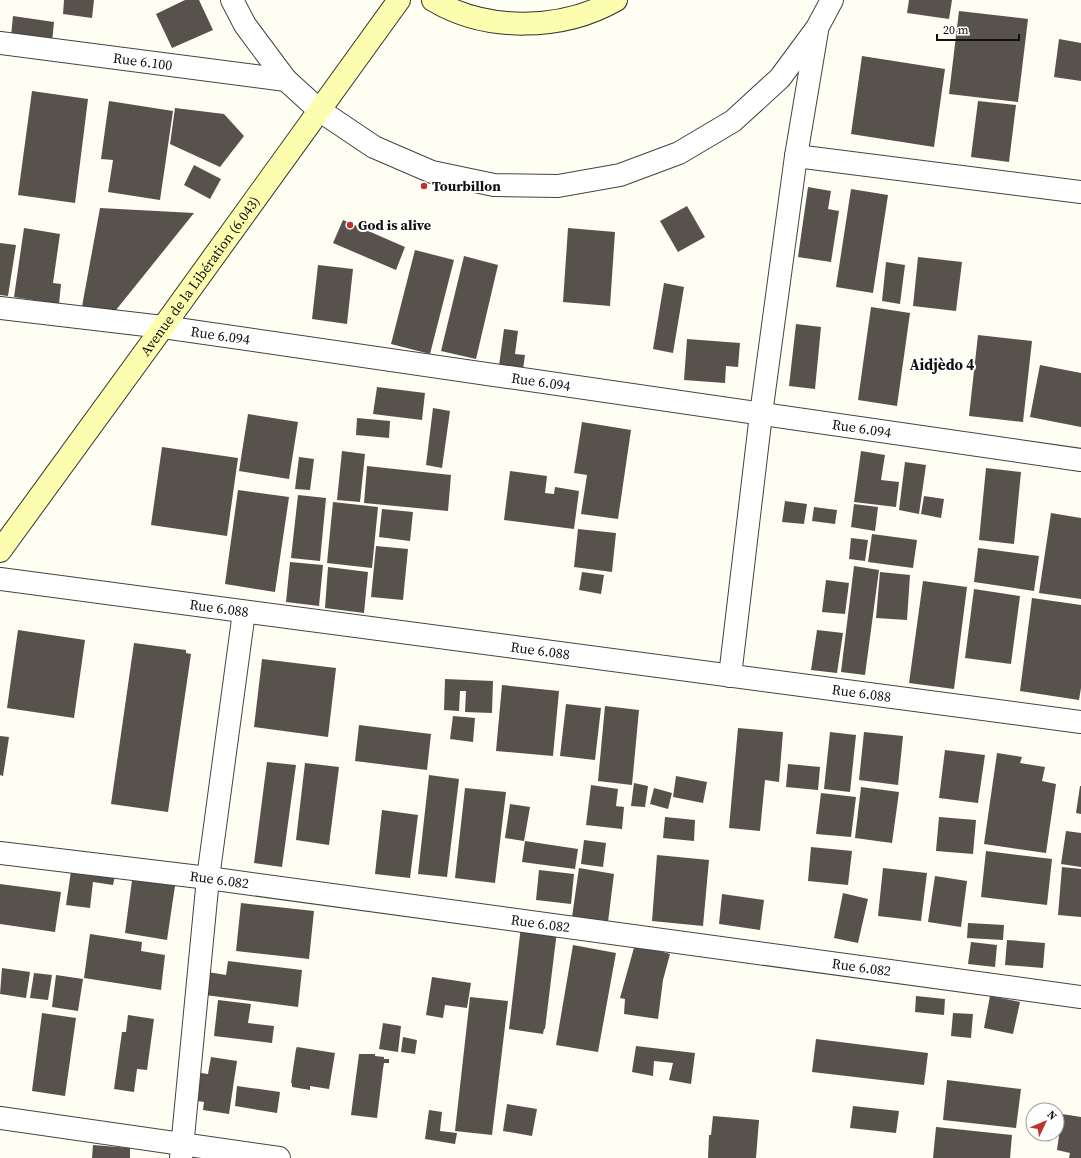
<svg xmlns="http://www.w3.org/2000/svg" width="1081" height="1158" viewBox="0 0 1081 1158" font-family="'Source Serif 4',serif">
	<rect width="100%" height="100%" fill="#fffef3"/>
	<!-- building -->
	<path fill="#58524c" d="M 64,0 L 94,0 L 92,18 L 63,14 Z
		M 185,0 L 199,0 L 213,30 L 172,48 L 156,14 Z
		M 909,0 L 952,0 L 949,19 L 907,13 Z
		M 959,11 L 1028,19 L 1018,102 L 949,94 Z
		M 13,16 L 54,22 L 52,42 L 11,36 Z
		M 1059,39 L 1081,43 L 1081,81 L 1054,77 Z
		M 862,56 L 945,69 L 934,147 L 851,134 Z
		M 32,91 L 88,99 L 75,203 L 18,195 Z
		M 109,101 L 173,111 L 160,200 L 108,192 L 113,160 L 101,159 Z
		M 978,101 L 1016,105 L 1009,162 L 971,157 Z
		M 175,108 L 224,114 L 244,136 L 220,167 L 170,144 Z
		M 194,165 L 221,179 L 210,199 L 184,185 Z
		M 808,187 L 831,191 L 828,209 L 839,211 L 831,262 L 798,257 Z
		M 851,189 L 888,195 L 873,293 L 836,287 Z
		M 687,206 L 705,237 L 678,252 L 660,221 Z
		M 100,208 L 194,213 L 112,315 L 81,312 Z
		M 343,220 L 405,247 L 396,270 L 333,243 Z
		M 24,228 L 60,234 L 53,283 L 61,284 L 59,304 L 14,297 Z
		M 568,228 L 615,232 L 610,306 L 563,302 Z
		M 0,243 L 16,245 L 8,296 L 0,295 Z
		M 415,250 L 454,260 L 430,354 L 391,344 Z
		M 464,256 L 498,265 L 476,359 L 441,351 Z
		M 918,257 L 962,262 L 956,311 L 913,306 Z
		M 886,262 L 905,265 L 900,304 L 882,301 Z
		M 318,265 L 353,269 L 347,324 L 312,319 Z
		M 664,283 L 684,287 L 673,353 L 653,349 Z
		M 871,307 L 910,313 L 897,406 L 858,400 Z
		M 796,324 L 821,327 L 815,389 L 789,386 Z
		M 504,329 L 518,331 L 515,354 L 525,355 L 522,377 L 498,373 Z
		M 978,335 L 1032,341 L 1023,422 L 969,416 Z
		M 687,339 L 740,343 L 738,367 L 726,366 L 725,383 L 684,380 Z
		M 1040,365 L 1081,373 L 1081,427 L 1030,417 Z
		M 377,387 L 425,393 L 422,420 L 373,414 Z
		M 433,408 L 450,411 L 442,468 L 426,465 Z
		M 248,414 L 298,422 L 289,479 L 239,471 Z
		M 357,418 L 390,421 L 389,438 L 356,435 Z
		M 582,422 L 631,430 L 618,519 L 581,514 L 587,475 L 574,473 Z
		M 162,447 L 238,458 L 227,536 L 151,525 Z
		M 342,451 L 365,454 L 360,502 L 337,500 Z
		M 861,451 L 885,455 L 881,480 L 899,482 L 896,507 L 854,502 Z
		M 299,457 L 314,459 L 310,490 L 295,489 Z
		M 905,462 L 926,465 L 919,514 L 899,510 Z
		M 367,466 L 451,475 L 448,511 L 364,503 Z
		M 986,468 L 1021,472 L 1014,544 L 979,540 Z
		M 510,471 L 547,476 L 545,493 L 554,494 L 555,487 L 579,491 L 574,529 L 504,520 Z
		M 238,490 L 289,497 L 275,592 L 225,584 Z
		M 298,495 L 326,498 L 320,561 L 291,558 Z
		M 924,496 L 944,499 L 941,518 L 921,514 Z
		M 785,501 L 807,504 L 804,524 L 782,522 Z
		M 333,502 L 378,507 L 372,568 L 327,563 Z
		M 854,504 L 878,507 L 875,531 L 851,527 Z
		M 814,507 L 837,510 L 835,524 L 812,521 Z
		M 382,509 L 413,512 L 410,541 L 379,537 Z
		M 1051,513 L 1081,518 L 1081,599 L 1039,593 Z
		M 578,529 L 616,533 L 612,572 L 574,567 Z
		M 872,534 L 917,540 L 913,568 L 868,562 Z
		M 851,538 L 868,540 L 865,561 L 849,559 Z
		M 376,546 L 408,549 L 403,600 L 371,597 Z
		M 978,548 L 1039,556 L 1034,591 L 974,582 Z
		M 290,562 L 323,565 L 319,606 L 286,602 Z
		M 854,566 L 879,570 L 865,675 L 841,672 Z
		M 328,567 L 368,572 L 364,613 L 325,608 Z
		M 582,572 L 604,575 L 601,594 L 579,590 Z
		M 880,572 L 910,575 L 907,620 L 876,618 Z
		M 826,580 L 849,583 L 845,614 L 822,612 Z
		M 923,581 L 967,587 L 954,689 L 909,683 Z
		M 974,589 L 1020,596 L 1011,664 L 965,658 Z
		M 1032,598 L 1081,605 L 1081,688 L 1079,700 L 1020,691 Z
		M 18,630 L 85,640 L 74,718 L 7,708 Z
		M 817,630 L 843,633 L 837,673 L 811,670 Z
		M 134,643 L 186,650 L 186,653 L 191,654 L 168,812 L 111,804 Z
		M 262,659 L 336,668 L 328,737 L 254,727 Z
		M 445,679 L 493,681 L 492,713 L 465,712 L 466,691 L 460,691 L 459,711 L 444,710 Z
		M 502,685 L 559,691 L 553,756 L 496,751 Z
		M 566,704 L 601,708 L 595,760 L 560,756 Z
		M 605,706 L 639,710 L 632,785 L 598,781 Z
		M 453,716 L 475,718 L 473,742 L 450,739 Z
		M 359,725 L 431,734 L 427,770 L 355,761 Z
		M 738,728 L 783,732 L 779,782 L 765,780 L 760,831 L 729,828 Z
		M 830,732 L 856,735 L 850,792 L 824,789 Z
		M 864,732 L 903,736 L 898,785 L 859,780 Z
		M 0,736 L 9,737 L 3,776 L 0,775 Z
		M 945,750 L 985,755 L 978,803 L 939,798 Z
		M 997,753 L 1022,757 L 1020,763 L 1045,767 L 1042,781 L 1056,784 L 1046,853 L 984,844 Z
		M 267,762 L 296,765 L 282,867 L 254,863 Z
		M 305,763 L 339,767 L 329,845 L 296,840 Z
		M 788,764 L 820,767 L 818,790 L 786,787 Z
		M 429,775 L 459,779 L 447,877 L 418,874 Z
		M 676,776 L 707,782 L 703,803 L 673,797 Z
		M 634,783 L 648,786 L 645,807 L 631,806 Z
		M 591,785 L 618,789 L 616,806 L 624,807 L 622,829 L 586,825 Z
		M 1080,786 L 1081,786 L 1081,814 L 1076,813 Z
		M 861,787 L 899,792 L 892,843 L 855,838 Z
		M 465,788 L 506,792 L 495,883 L 455,878 Z
		M 654,788 L 672,793 L 668,809 L 650,804 Z
		M 821,793 L 856,797 L 851,837 L 816,834 Z
		M 510,804 L 530,807 L 524,841 L 505,838 Z
		M 382,810 L 418,815 L 410,878 L 375,874 Z
		M 665,817 L 695,820 L 694,841 L 663,838 Z
		M 939,817 L 976,820 L 973,854 L 936,851 Z
		M 1066,831 L 1081,833 L 1081,867 L 1061,864 Z
		M 584,840 L 606,843 L 603,867 L 581,864 Z
		M 525,841 L 578,849 L 575,869 L 522,862 Z
		M 811,847 L 852,851 L 848,885 L 808,881 Z
		M 986,851 L 1052,859 L 1047,905 L 981,897 Z
		M 657,855 L 709,860 L 703,926 L 652,921 Z
		M 72,864 L 116,871 L 113,885 L 93,882 L 90,908 L 66,905 Z
		M 1062,867 L 1081,869 L 1081,917 L 1058,915 Z
		M 579,868 L 614,874 L 608,922 L 572,917 Z
		M 883,868 L 927,873 L 921,921 L 878,916 Z
		M 539,870 L 574,874 L 571,904 L 536,900 Z
		M 133,873 L 176,879 L 167,940 L 125,933 Z
		M 935,876 L 967,881 L 961,927 L 928,922 Z
		M 0,884 L 61,892 L 55,932 L 0,924 Z
		M 843,893 L 868,899 L 858,943 L 834,938 Z
		M 722,894 L 764,900 L 760,930 L 719,924 Z
		M 241,903 L 314,911 L 309,959 L 236,951 Z
		M 968,923 L 1004,925 L 1003,940 L 967,938 Z
		M 521,926 L 557,931 L 545,1029 L 544,1029 L 543,1034 L 509,1029 Z
		M 90,934 L 142,942 L 141,951 L 165,955 L 161,990 L 84,978 Z
		M 1007,940 L 1045,943 L 1043,968 L 1005,965 Z
		M 971,942 L 997,945 L 995,967 L 968,964 Z
		M 635,944 L 670,954 L 663,980 L 658,1019 L 624,1014 L 625,999 L 620,998 Z
		M 573,945 L 616,953 L 598,1052 L 556,1045 Z
		M 228,961 L 302,970 L 298,1007 L 205,995 L 208,972 L 226,975 Z
		M 2,968 L 30,972 L 26,998 L 0,994 Z
		M 34,973 L 52,975 L 48,1000 L 30,998 Z
		M 56,975 L 83,979 L 78,1011 L 52,1007 Z
		M 432,977 L 471,983 L 467,1008 L 445,1005 L 443,1018 L 426,1015 Z
		M 916,996 L 945,999 L 944,1015 L 915,1012 Z
		M 990,996 L 1020,1002 L 1013,1034 L 984,1028 Z
		M 470,997 L 508,1001 L 492,1135 L 455,1131 Z
		M 218,1000 L 251,1004 L 248,1023 L 274,1026 L 272,1043 L 214,1036 Z
		M 42,1013 L 76,1018 L 65,1096 L 32,1091 Z
		M 953,1013 L 973,1014 L 971,1038 L 951,1036 Z
		M 128,1015 L 154,1019 L 147,1070 L 137,1069 L 134,1092 L 114,1089 L 122,1032 L 126,1032 Z
		M 383,1023 L 401,1026 L 398,1052 L 379,1049 Z
		M 403,1037 L 417,1040 L 415,1054 L 401,1052 Z
		M 816,1039 L 928,1053 L 924,1085 L 812,1072 Z
		M 636,1046 L 695,1053 L 691,1084 L 669,1080 L 673,1063 L 654,1061 L 653,1076 L 632,1072 Z
		M 297,1047 L 335,1053 L 329,1089 L 310,1086 L 310,1090 L 292,1087 L 292,1083 L 291,1083 L 296,1049 Z
		M 359,1054 L 375,1054 L 375,1056 L 384,1057 L 384,1059 L 389,1059 L 389,1063 L 384,1063 L 383,1069 L 377,1118 L 351,1115 Z
		M 211,1057 L 237,1061 L 229,1114 L 203,1110 L 204,1102 L 197,1101 L 201,1073 L 208,1074 Z
		M 947,1080 L 1021,1089 L 1016,1128 L 943,1120 Z
		M 237,1086 L 280,1092 L 277,1113 L 235,1106 Z
		M 507,1104 L 537,1109 L 532,1136 L 503,1131 Z
		M 853,1106 L 899,1111 L 896,1133 L 850,1128 Z
		M 429,1110 L 442,1112 L 440,1131 L 457,1133 L 455,1144 L 425,1139 Z
		M 1062,1114 L 1081,1117 L 1081,1158 L 1069,1158 L 1070,1153 L 1057,1150 Z
		M 713,1116 L 759,1120 L 756,1158 L 708,1158 L 709,1135 L 711,1135 Z
		M 936,1127 L 1012,1135 L 1010,1158 L 933,1158 Z
		M 93,1145 L 130,1148 L 130,1158 L 92,1158 Z"/>
	<g fill="none" stroke-linecap="round" stroke-linejoin="round">
		<defs>
			<g id="street">
				<path d="M 232,0 L 245,25 L 286,80 L 319,110 L 374,147 L 432,172 L 494,185 L 558,186 L 620,175 L 679,153 L 733,121 L 780,78 L 817,28 L 832,0"/>
				<path id="s1" d="M 0,43 L 286,80"/>
				<path d="M 796,156 L 1081,192"/>
				<path id="s2" d="M 0,308 L 163,327 L 1081,460"/>
				<path id="s3" d="M 0,579 L 1081,722"/>
				<path d="M 730,676 L 761,414 L 796,156 L 817,31"/>
				<path id="s4" d="M 0,853 L 208,878 L 1081,997"/>
				<path d="M 0,1118 L 279,1158"/>
				<path d="M 181,1158 L 208,878 L 244,612"/>
			</g>
			<g id="secondary">
				<path d="M 433,0 C 486,32 562,31 616,0"/>
				<path id="s5" d="M 0,551 L 163,327 L 399,0"/>
			</g>
		</defs>
		<!-- street casing -->
		<use href="#street" stroke="#434343" stroke-width="24"/>
		<!-- secondary casing -->
		<use href="#secondary" stroke="#323232" stroke-width="24"/>
		<!-- street -->
		<use href="#street" stroke="#fff" stroke-width="22"/>
		<!-- secondary -->
		<use href="#secondary" stroke="#fdfdb0" stroke-width="22"/>
	</g>
	<!-- markers -->
	<g fill="#be3329" stroke="#fff" stroke-width="1.5">
		<circle cx="424" cy="186" r="4"/>
		<circle cx="350" cy="225" r="4"/>
	</g>
	<g text-anchor="middle" dominant-baseline="central" stroke-width="4" stroke-linejoin="round" paint-order="stroke">
		<!-- street labels -->
		<g font-size="14" fill="#101010" stroke="#fff">
			<text stroke="none"><textPath href="#s1" startOffset="144">Rue 6.100</textPath></text>
			<text stroke="none"><textPath href="#s5" startOffset="340">Avenue de la Libération (6.043)</textPath></text>
			<text stroke="none"><textPath href="#s2" startOffset="222">Rue 6.094</textPath></text>
			<text stroke="none"><textPath href="#s2" startOffset="546">Rue 6.094</textPath></text>
			<text stroke="none"><textPath href="#s2" startOffset="870">Rue 6.094</textPath></text>
			<text stroke="none"><textPath href="#s3" startOffset="221">Rue 6.088</textPath></text>
			<text stroke="none"><textPath href="#s3" startOffset="545">Rue 6.088</textPath></text>
			<text stroke="none"><textPath href="#s3" startOffset="869">Rue 6.088</textPath></text>
			<text stroke="none"><textPath href="#s4" startOffset="221">Rue 6.082</textPath></text>
			<text stroke="none"><textPath href="#s4" startOffset="545">Rue 6.082</textPath></text>
			<text stroke="none"><textPath href="#s4" startOffset="869">Rue 6.082</textPath></text>
		</g>
		<!-- poi labels -->
		<g font-size="14" font-weight="bold" fill="#101010" stroke="#fff" text-anchor="start">
			<text x="432" y="186">Tourbillon</text>
			<text x="358" y="225">God is alive</text>
		</g>
		<!-- neighbourhood labels -->
		<g font-size="15" font-weight="bold" fill="#101010" stroke="#fff">
			<text x="942" y="364">Aidjèdo 4</text>
		</g>
	</g>
	<!-- north arrow -->
	<g transform="translate(1045 1122) rotate(46)"><circle r="19" fill="#ffffff" stroke="#9f9f9f"/>
	<path d="M0-3L7 15L0 10L-7 15Z" fill="#be3329"/>
	<text y="-6" font-size="11" font-weight="bold" text-anchor="middle" fill="#101010">N</text>
	</g>
	<!-- scale -->
	<path d="M937 34v6h82v-6" fill="none" stroke="#101010" stroke-width="2"/>
	<text x="943" y="34" font-size="12" fill="#101010" stroke="#ffffff" stroke-width="3" paint-order="stroke">20 m</text>
</svg>
